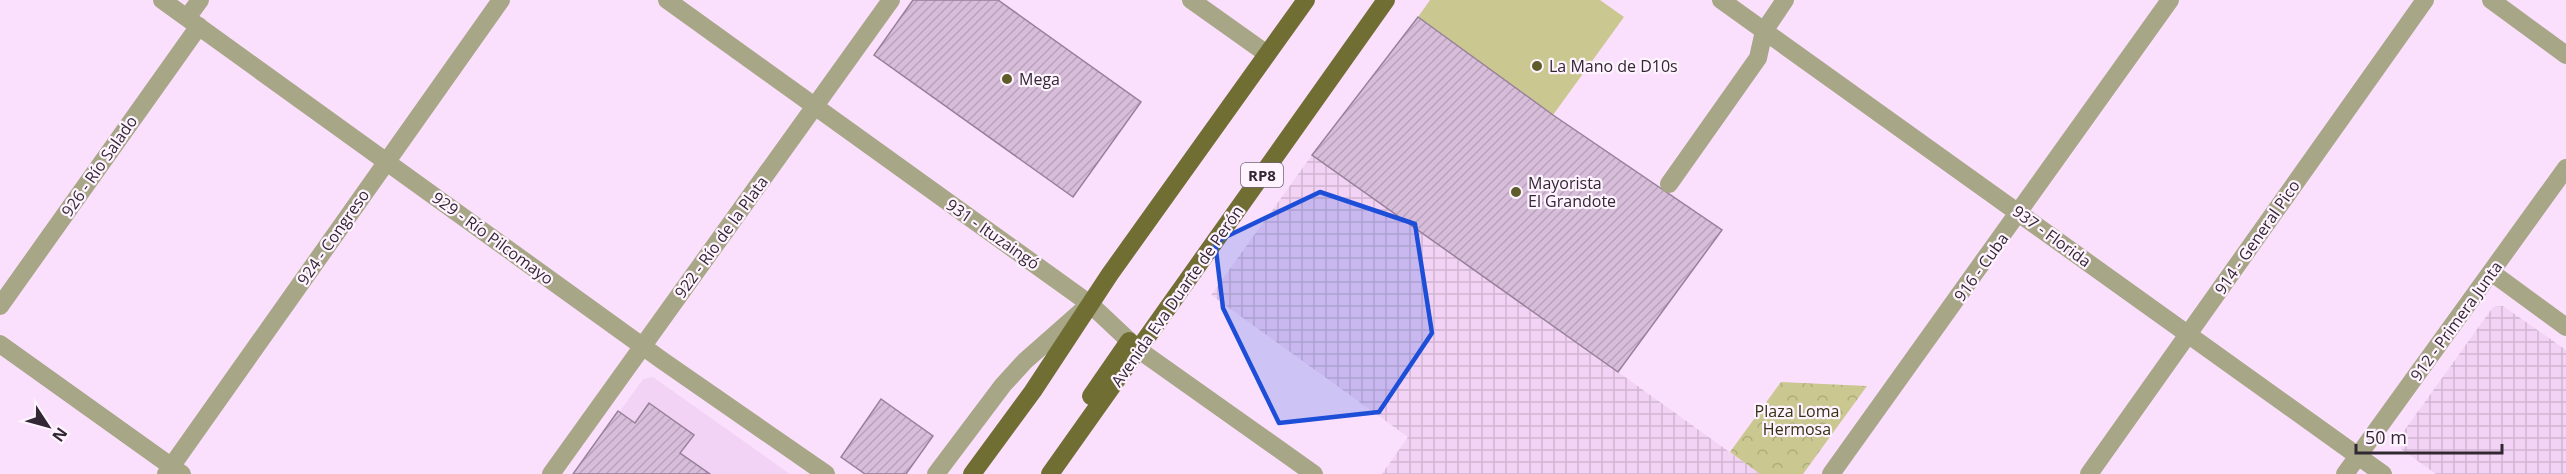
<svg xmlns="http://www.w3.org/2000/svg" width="2566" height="474" viewBox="0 0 2566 474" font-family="'Open Sans',sans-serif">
	<defs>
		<pattern id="industrial-grid" width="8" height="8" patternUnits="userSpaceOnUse" patternTransform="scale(1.5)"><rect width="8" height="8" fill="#f3d3f5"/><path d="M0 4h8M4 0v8" fill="none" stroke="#d1b5d2"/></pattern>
		<pattern id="park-crowns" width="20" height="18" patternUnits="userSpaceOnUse" patternTransform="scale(1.5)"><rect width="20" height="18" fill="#cac890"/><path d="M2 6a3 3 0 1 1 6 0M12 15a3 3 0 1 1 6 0" fill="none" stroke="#aeac7d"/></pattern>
		<pattern id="building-hatch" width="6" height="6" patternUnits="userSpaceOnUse" patternTransform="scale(1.5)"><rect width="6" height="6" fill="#d7bdd9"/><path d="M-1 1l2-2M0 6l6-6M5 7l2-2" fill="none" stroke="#b9a2bb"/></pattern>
	</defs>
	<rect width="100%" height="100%" fill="#fbe0fd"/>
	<!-- built -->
	<path fill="#f3d3f5" d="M 653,377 L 790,474 L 575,474 L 643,379 Z"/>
	<!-- industrial -->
	<path fill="url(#industrial-grid)" d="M 1312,155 L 1550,323 L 1760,474 L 1382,474 L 1408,437 L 1211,295 Z
		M 2503,306 L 2566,350 L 2566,474 L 2436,474 L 2401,449 L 2399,438 L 2493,307 Z"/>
	<!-- green -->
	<path fill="#cac890" d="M 1430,0 L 1600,0 L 1624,17 L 1553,115 L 1418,17 Z"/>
	<!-- park -->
	<path fill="url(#park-crowns)" d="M 1781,382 L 1867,386 L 1803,474 L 1760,474 L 1730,452 Z"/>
	<!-- building -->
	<path fill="url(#building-hatch)" stroke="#98809a" stroke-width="1.5" d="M 913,0 L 998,0 L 1141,102 L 1073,197 L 874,55 Z
		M 1418,17 L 1553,115 L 1722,230 L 1618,372 L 1312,155 Z
		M 881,399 L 933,436 L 906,474 L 865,474 L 841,457 Z
		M 649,403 L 694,435 L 680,453 L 710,474 L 573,474 L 618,411 L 635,423 Z"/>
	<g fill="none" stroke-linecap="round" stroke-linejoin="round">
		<!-- minor -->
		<path stroke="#a7a788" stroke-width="18" d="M 162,0 L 663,361 L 826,474
			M 667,0 L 1090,304 L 1139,350 L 1314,474
			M 1191,0 L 1267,54
			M 1721,0 L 2383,474
			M 2491,0 L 2566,55
			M 187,18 L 200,0
			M 1669,184 L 1758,58 L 1764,31 L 1785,0
			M 2491,272 L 2566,327
			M 0,306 L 199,26
			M 0,344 L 182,474
			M 166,474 L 501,0
			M 551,474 L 891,0
			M 936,474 L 1003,385 L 1025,361 L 1084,309
			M 1831,474 L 2170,0
			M 2089,474 L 2425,0
			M 2345,474 L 2566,168"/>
		<!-- major -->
		<path stroke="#716e34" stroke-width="18" d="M 1091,396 L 1129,341
			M 972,474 L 1033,391 L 1110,274 L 1306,0
			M 1050,474 L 1386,0"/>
	</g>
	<!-- marked area -->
	<path fill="#1d4ed8" fill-opacity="0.2" stroke="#1d4ed8" stroke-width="4.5" stroke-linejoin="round" d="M 1320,192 L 1415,224 L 1432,333 L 1379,412 L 1279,423 L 1223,308 L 1215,242 Z"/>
	<!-- markers -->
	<g fill="#5e5c28" stroke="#fef3ff" stroke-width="2">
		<circle cx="1537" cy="66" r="6"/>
		<circle cx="1007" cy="79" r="6"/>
		<circle cx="1516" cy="192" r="6"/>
	</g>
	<g text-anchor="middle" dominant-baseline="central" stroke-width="4.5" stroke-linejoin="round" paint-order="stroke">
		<!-- shield labels -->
		<rect fill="#fef3ff" stroke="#6f6570" stroke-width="1.5" x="1241" y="163" width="42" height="24" rx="4.5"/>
		<g font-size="15" font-weight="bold" fill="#322833">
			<text x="1262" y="175">RP8</text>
		</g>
		<!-- poi labels -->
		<g font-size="16" fill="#322833" stroke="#fef3ff" text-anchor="start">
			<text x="1549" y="66">La Mano de D10s</text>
			<text x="1019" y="79">Mega</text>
			<text x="1528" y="183">Mayorista<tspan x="1528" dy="18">El Grandote</tspan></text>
		</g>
		<!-- street labels -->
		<g font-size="16" fill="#322833" stroke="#fef3ff">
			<text transform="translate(99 166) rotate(-55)">926 - Río Salado</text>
			<text transform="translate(993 234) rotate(35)">931 - Ituzaingó</text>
			<text transform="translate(2052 236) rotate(36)">937 - Florida</text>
			<text transform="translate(333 237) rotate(-55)">924 - Congreso</text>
			<text transform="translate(721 237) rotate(-54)">922 - Río de la Plata</text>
			<text transform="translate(2257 237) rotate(-55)">914 - General Pico</text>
			<text transform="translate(493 238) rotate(36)">929 - Río Pilcomayo</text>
			<text transform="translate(1981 267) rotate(-54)">916 - Cuba</text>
			<text transform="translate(1177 296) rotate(-55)">Avenida Eva Duarte de Perón</text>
			<text transform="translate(2456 321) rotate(-54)">912 - Primera Junta</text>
		</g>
		<!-- park labels -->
		<g font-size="16" fill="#343212" stroke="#fef3ff">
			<text x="1797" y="411">Plaza Loma<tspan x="1797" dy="18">Hermosa</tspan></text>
		</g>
	</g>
	<!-- north arrow -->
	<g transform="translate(48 426) rotate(126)" stroke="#fef3ff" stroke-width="4.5" paint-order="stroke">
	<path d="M0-4.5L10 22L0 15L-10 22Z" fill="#322833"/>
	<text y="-9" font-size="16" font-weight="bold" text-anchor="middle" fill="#322833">N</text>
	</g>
	<!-- scale -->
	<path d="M2356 444v9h146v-9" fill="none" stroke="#322833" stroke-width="3"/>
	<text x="2365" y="444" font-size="18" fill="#322833" stroke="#fef3ff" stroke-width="4.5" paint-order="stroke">50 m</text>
</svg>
